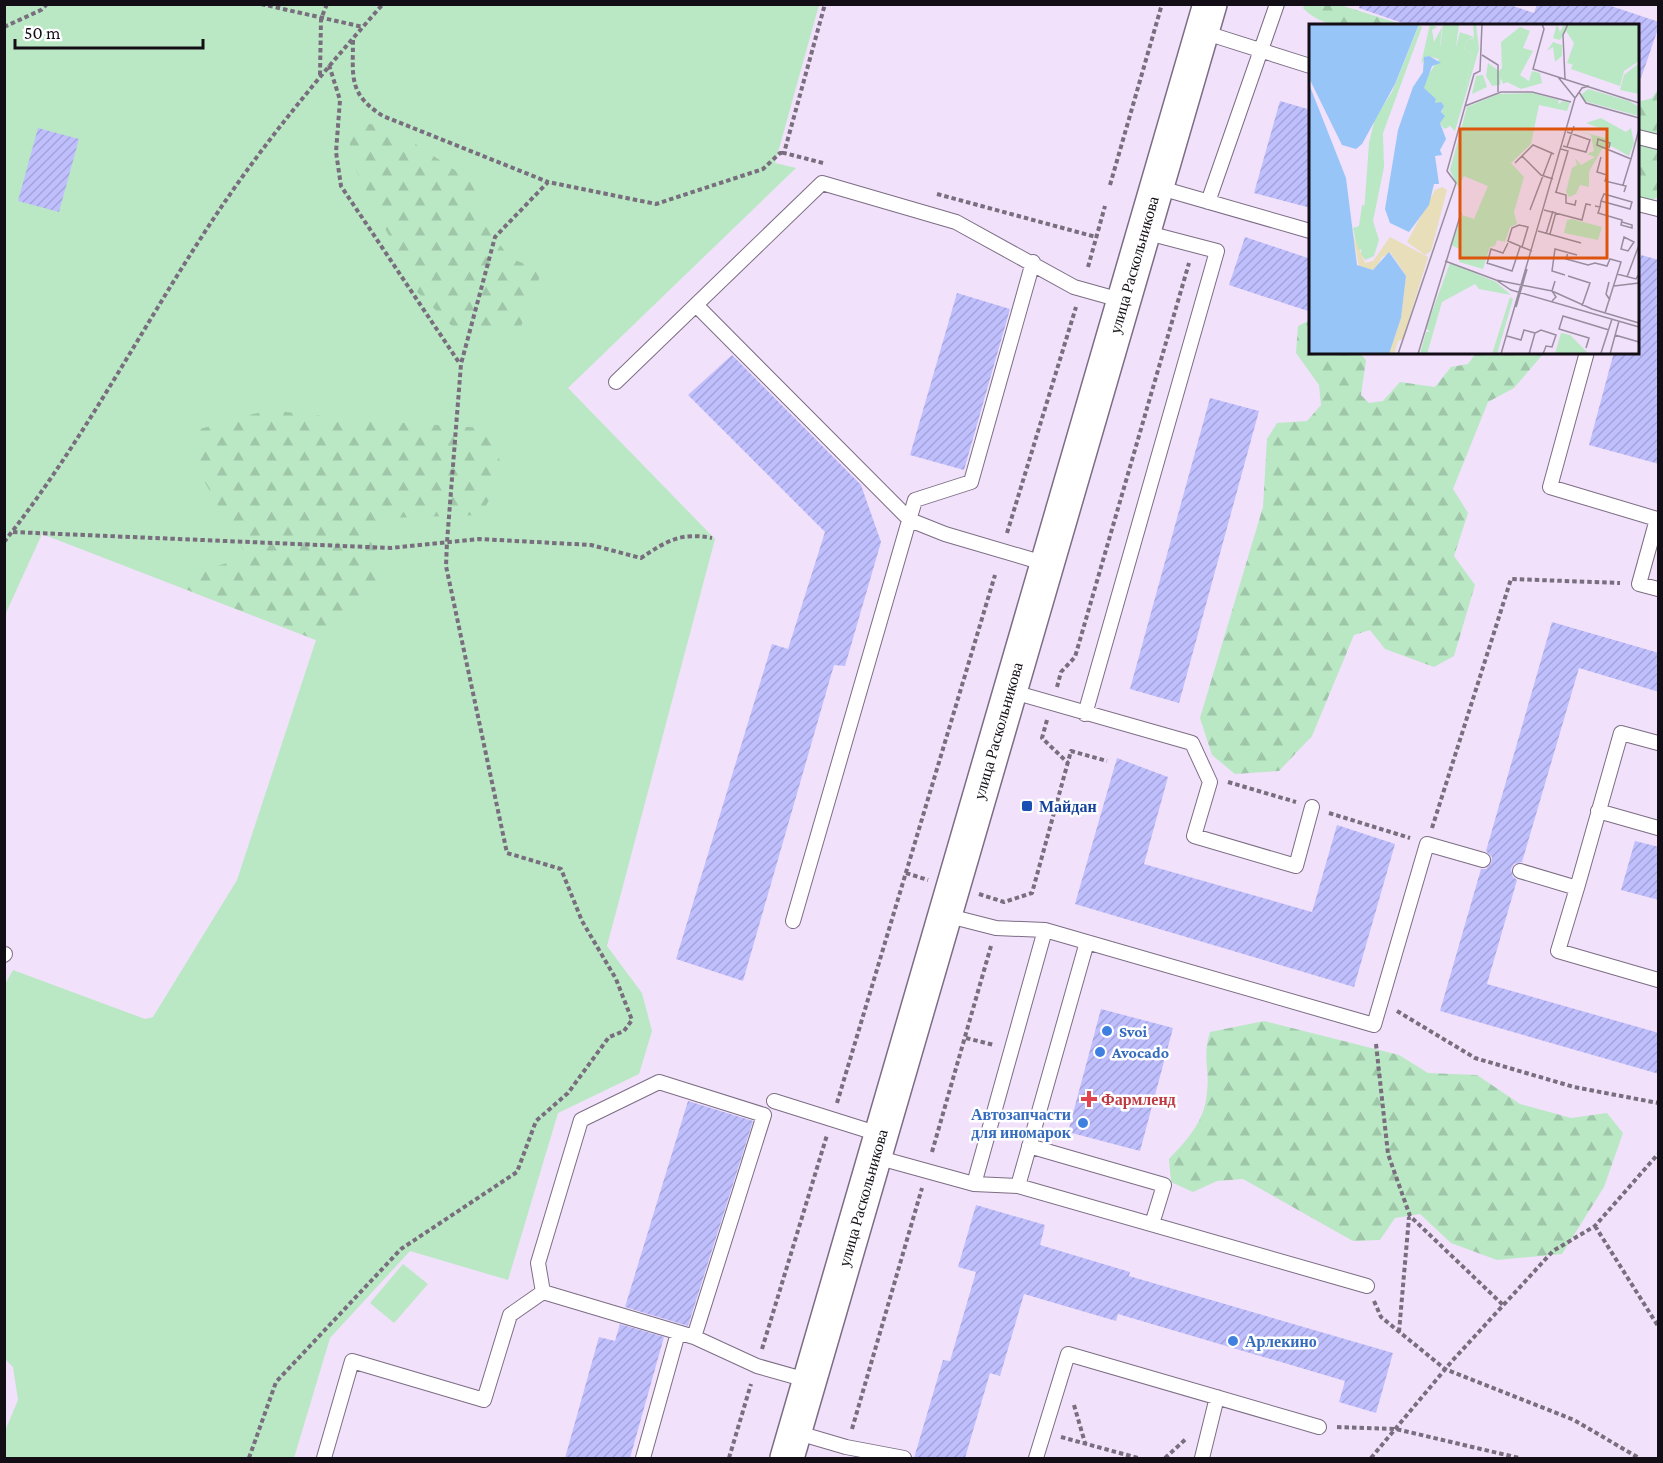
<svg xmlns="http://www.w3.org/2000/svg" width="1663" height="1463" viewBox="0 0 1663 1463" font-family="'Crimson Pro',serif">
	<defs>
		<pattern id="forest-firs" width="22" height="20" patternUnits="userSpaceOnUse" patternTransform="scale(1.5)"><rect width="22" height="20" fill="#bae8c4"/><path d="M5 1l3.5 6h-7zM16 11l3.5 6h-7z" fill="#9fc6a8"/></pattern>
		<pattern id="building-hatch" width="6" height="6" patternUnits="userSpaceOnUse" patternTransform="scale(1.5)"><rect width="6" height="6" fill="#c0bffe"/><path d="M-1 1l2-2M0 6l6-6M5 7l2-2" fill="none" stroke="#a4a3d9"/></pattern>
	</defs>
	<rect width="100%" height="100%" fill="#f1e1fb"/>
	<!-- green -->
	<path fill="#bae8c4" d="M 5,5 L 819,5 L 775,163 L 796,168 L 568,388 L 715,539 L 607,946 L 642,993 L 652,1031 L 639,1074 L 558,1113 L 508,1280 L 410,1251 L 330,1338 L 294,1458 L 5,1458 L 5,1431 L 18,1400 L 13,1367 L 4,1358 L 4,986 L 13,970 L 145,1019 L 153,1017 L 237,880 L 316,640 L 42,534 L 5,615 Z
		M 403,1264 L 428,1284 L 394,1323 L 370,1303 Z"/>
	<!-- forest -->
	<path fill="url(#forest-firs)" d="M 1305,5 L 1340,5 L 1404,25 C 1371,26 1327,34 1303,8 Z
		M 1658,89 L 1658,197 L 1638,207 L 1638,102 L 1652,98 Z
		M 352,120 L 393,129 L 480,187 L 482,221 L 510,258 L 542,271 L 519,332 L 452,326 L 417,292 L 349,156 Z
		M 1310,320 L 1310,352 L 1360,353 L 1366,360 L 1361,395 L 1369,403 L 1383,401 L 1400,382 L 1435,387 L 1451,367 L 1468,364 L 1476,353 L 1544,353 L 1514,388 L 1488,402 L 1453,489 L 1468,513 L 1454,556 L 1475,585 L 1454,656 L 1434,667 L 1385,649 L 1370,630 L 1354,635 L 1312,736 L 1279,771 L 1235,774 L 1212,755 L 1200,718 L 1263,507 L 1267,439 L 1277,423 L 1307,421 L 1321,405 L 1319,385 L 1296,353 L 1298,326 Z
		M 268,410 L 360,420 L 484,428 L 505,471 L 481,515 L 383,518 L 377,594 L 316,640 L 185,589 L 190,574 L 247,557 L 198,470 L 200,429 Z
		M 1264,1021 L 1399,1055 L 1428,1073 L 1477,1075 L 1520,1104 L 1571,1118 L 1607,1113 L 1623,1133 L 1604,1187 L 1562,1254 L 1497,1260 L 1451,1243 L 1420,1214 L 1395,1218 L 1380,1240 L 1353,1241 L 1243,1179 L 1217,1181 L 1193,1192 L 1171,1182 L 1169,1159 C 1188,1139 1205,1121 1207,1092 C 1210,1068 1202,1058 1210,1032 Z"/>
	<!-- building -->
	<path fill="url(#building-hatch)" d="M 1360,4 L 1507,4 L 1534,13 L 1537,4 L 1605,4 L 1659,22 L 1659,26 L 1641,78 L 1638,77 L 1638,26 L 1411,26 L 1359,8 Z
		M 1280,101 L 1311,110 L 1311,208 L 1254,193 Z
		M 38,128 L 79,139 L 59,212 L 18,201 Z
		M 1245,237 L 1311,259 L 1311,312 L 1229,285 Z
		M 1641,255 L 1659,260 L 1659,464 L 1589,445 L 1614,352 L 1638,352 L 1638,268 Z
		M 957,293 L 1010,309 L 964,470 L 910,455 Z
		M 732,355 L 861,485 L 881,542 L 845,666 L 834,665 L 743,981 L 676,959 L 772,644 L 788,649 L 825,532 L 688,395 Z
		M 1210,398 L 1259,411 L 1179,703 L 1130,689 Z
		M 1552,622 L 1659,653 L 1659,692 L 1579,668 L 1522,862 L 1514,864 L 1511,869 L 1513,877 L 1517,880 L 1487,984 L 1659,1033 L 1659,1074 L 1440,1011 L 1481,869 L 1486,869 L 1491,863 L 1492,857 L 1486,851 Z
		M 1117,758 L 1168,777 L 1144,864 L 1312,912 L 1337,825 L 1395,844 L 1354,987 L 1075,904 Z
		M 1635,841 L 1659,847 L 1659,900 L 1621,890 Z
		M 1101,1009 L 1173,1028 L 1140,1151 L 1068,1132 Z
		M 688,1101 L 753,1121 L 688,1326 L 625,1307 Z
		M 976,1205 L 1045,1225 L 1040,1245 L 1130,1272 L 1129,1276 L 1393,1353 L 1376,1413 L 1339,1402 L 1345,1381 L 1118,1314 L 1116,1321 L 1024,1294 L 1000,1376 L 990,1373 L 965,1458 L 914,1458 L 943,1360 L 950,1361 L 976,1272 L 958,1267 Z
		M 620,1324 L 664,1337 L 630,1458 L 565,1458 L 599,1337 L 615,1341 Z"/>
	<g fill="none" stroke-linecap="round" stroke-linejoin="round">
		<defs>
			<path id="service" d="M 1203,32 L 1310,66
				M 1638,137 L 1658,142
				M 1157,187 L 1310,231
				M 1208,202 L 1277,4
				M 1638,204 L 1658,209
				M 696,305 L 910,520 L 945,534 L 1047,564
				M 1587,352 L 1550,487 L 1657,519 L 1639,584 L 1658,589
				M 616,382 L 822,183 L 956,222 L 1074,287 L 1124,301
				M 1010,691 L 1192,743 L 1210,782 L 1194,836 L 1296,866 L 1312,807
				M 1085,714 L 1217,251 L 1144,232
				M 1598,811 L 1658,828
				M 1520,871 L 1577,888 L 1558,951 L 1658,980
				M 1577,888 L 1621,733 L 1658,743
				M 945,915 L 996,928 L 1045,930 L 1374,1025 L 1427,844 L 1483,860
				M 793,921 L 915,500 L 971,482 L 1033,262
				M 4,955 L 5,954
				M 774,1101 L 882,1135
				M 1029,1146 L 1164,1185 L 1152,1224
				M 876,1157 L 974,1184 L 1018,1186 L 1367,1286
				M 974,1184 L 1045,930
				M 1018,1186 L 1087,942
				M 694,1337 L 543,1292 L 538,1263 L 581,1120 L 659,1082 L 764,1115 L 694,1337 L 757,1366 L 810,1381
				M 795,1432 L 846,1447 L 904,1458
				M 324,1458 L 352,1361 L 484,1400 L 510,1315 L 543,1292
				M 643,1458 L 678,1333
				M 1036,1458 L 1068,1354 L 1319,1427
				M 1202,1458 L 1217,1397"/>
			<path id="tertiary" d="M 787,1458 L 1210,4"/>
		</defs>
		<!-- service casing -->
		<use href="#service" stroke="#7c6d84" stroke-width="16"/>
		<!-- tertiary casing -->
		<use href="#tertiary" stroke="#7c6d84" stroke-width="36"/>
		<!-- path -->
		<path stroke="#786e7e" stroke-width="4" stroke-dasharray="4.5 3" stroke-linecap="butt" d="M 261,4 L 363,27
			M 4,27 L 41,10 L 47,4
			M 353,40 C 353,77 348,94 383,116 L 548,182
			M 329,65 L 340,100 L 336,152 L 341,186 L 460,364
			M 320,75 L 321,19 L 327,4
			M 823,163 L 784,153 L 825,4
			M 1110,185 L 1162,4
			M 937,194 L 1096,237
			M 1088,267 L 1105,206
			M 13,532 L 391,548 L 479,539 L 591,545 L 641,558 C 667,541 680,532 712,538
			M 1007,533 L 1076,307
			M 4,542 C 84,441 143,325 214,218 C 264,142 323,72 383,4
			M 1057,687 L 1061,672 L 1075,657 L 1189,263
			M 1047,720 L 1042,738 L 1068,763
			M 1228,782 L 1296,802
			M 1329,813 L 1410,838
			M 1432,828 L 1511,579 L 1620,583
			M 906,873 L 928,880
			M 979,894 L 1004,902 L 1032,893 L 1071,751 L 1107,761
			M 1397,1011 L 1475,1058 L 1574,1087 L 1658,1103
			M 966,1038 L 994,1045
			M 1376,1044 L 1388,1154 L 1410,1216 L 1503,1305
			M 837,1103 L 995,575
			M 932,1152 L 991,946
			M 1595,1226 L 1658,1326
			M 1374,1301 L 1381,1317 L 1445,1369 L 1574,1420 L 1639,1458
			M 1399,1332 L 1409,1217
			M 762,1349 L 827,1135
			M 1074,1405 L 1085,1443
			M 1337,1427 L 1396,1429 L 1519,1458
			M 852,1429 L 922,1188
			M 1061,1437 L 1138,1458
			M 249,1458 L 276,1382 L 401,1249 L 517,1172 L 536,1121 L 568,1093 L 609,1037 L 624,1031 L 632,1020 L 616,979 L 582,921 L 561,869 L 507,853 L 446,566 L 447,542 L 461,364 L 495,237 L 548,182 L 656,204 L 763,169 L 780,153 L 784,153
			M 729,1458 L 751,1384
			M 1165,1458 L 1187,1438
			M 1371,1458 L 1452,1361 L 1553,1251 L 1595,1226 L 1658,1154"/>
		<!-- service -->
		<use href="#service" stroke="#fff" stroke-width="14"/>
		<!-- tertiary -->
		<use href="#tertiary" stroke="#fff" stroke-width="33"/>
	</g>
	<!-- markers -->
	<rect fill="#1a4fb4" stroke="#fff" stroke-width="2" x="1021" y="800" width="12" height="12" rx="3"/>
	<g fill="#3f7fe0" stroke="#fff" stroke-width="2">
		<circle cx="1107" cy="1031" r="6"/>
		<circle cx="1100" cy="1052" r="6"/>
		<circle cx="1083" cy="1123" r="6"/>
		<circle cx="1233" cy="1341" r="6"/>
	</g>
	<path fill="#e0444e" stroke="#fff" stroke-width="2" d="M1086 1090h6v6h6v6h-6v6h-6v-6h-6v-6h6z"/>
	<g text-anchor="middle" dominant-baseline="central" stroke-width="5" stroke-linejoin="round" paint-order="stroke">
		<!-- street labels -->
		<g font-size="16" fill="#130e16" stroke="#fff">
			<text transform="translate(1134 265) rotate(-74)">улица Раскольникова</text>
			<text transform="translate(998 731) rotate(-74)">улица Раскольникова</text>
			<text transform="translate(863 1198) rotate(-74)">улица Раскольникова</text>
		</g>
		<!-- transit labels -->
		<g font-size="16" font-weight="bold" fill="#164399" stroke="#fff" text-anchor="start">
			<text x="1039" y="806">Майдан</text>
		</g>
		<!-- shop labels -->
		<g font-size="16" font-weight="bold" fill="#366cbe" stroke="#fff" text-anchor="start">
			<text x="1119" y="1031">Svoi</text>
			<text x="1112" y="1052">Avocado</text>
			<text x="1071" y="1114" text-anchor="end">Автозапчасти<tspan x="1071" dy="18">для иномарок</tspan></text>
			<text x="1245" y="1341">Арлекино</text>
		</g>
		<!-- health labels -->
		<g font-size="16" font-weight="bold" fill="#be3a42" stroke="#fff" text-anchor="start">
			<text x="1101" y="1099">Фармленд</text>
		</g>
	</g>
	<!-- overview -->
	<g transform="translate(1309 24)">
		<rect width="330" height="330" fill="#f1e1fb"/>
		<path d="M 121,0 L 128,3 L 123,6 L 125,18 L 133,3 L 131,21 L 147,23 L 151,8 L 165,13 L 157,17 L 155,25 L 163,29 L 158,59 L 153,68 L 144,67 L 140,103 L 135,105 L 131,99 L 134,82 L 126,79 L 127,75 L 120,72 L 115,64 L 115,57 L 130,35 L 118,32 L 112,40 ZM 280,0 L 330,0 L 330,37 L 315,47 L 311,62 L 262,45 ZM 110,1 L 113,3 L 74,109 L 75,143 L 64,197 L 70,216 L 65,232 L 56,236 L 52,230 L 60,119 L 66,94 L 83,68 ZM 279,65 L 320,77 L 330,83 L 330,92 L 275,77 L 271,72 ZM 223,69 L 250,76 L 249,80 L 254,77 L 261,79 L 258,87 L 230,81 L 222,120 L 202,139 L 215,153 L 205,188 L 208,200 L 201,203 L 196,218 L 188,216 L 186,222 L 181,223 L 174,245 L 150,238 L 153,226 L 142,221 L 153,191 L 165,195 L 179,162 L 155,152 L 149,163 L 141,146 L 158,83 L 189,70 ZM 141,239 L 187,258 L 202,271 L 170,265 L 166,260 L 133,278 L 118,330 L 111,330 L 117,308 L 121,308 L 117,304 ZM 201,273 L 204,275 L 188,330 L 183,330 Z" fill="#bae8c4"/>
		<path d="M 134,0 L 150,0 L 147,23 L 142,29 L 131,25 ZM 164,0 L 167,0 L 170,25 L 146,107 L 138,99 L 144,61 L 156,57 L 153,68 L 158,59 L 163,29 L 155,25 L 157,17 L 165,14 ZM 248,0 L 251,8 L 255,0 L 286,0 L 281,45 L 258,39 L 265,19 L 257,7 L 251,16 L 244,14 ZM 211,3 L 221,7 L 214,24 L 224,27 L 211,51 L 220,57 L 223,47 L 231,49 L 233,59 L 212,65 L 198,58 L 194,60 L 192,54 L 191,61 L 183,62 L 177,52 L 179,39 L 190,47 L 193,44 L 192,18 ZM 244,18 L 253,21 L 253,32 L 246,38 L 244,23 L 238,27 ZM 330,39 L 330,70 L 311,66 L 315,51 ZM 174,51 L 178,63 L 163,70 L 167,52 ZM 292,94 L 317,108 L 322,104 L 325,119 L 320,132 L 302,122 L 293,125 L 280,148 L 280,163 L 271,161 L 267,170 L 260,173 L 257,168 L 263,144 L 268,141 L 266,134 L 272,141 L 286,133 L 278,130 L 285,127 L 282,111 L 266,106 L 296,114 L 298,107 L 277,99 ZM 175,141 L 194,143 L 196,147 L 185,151 L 179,162 L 168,157 L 173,154 L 169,143 ZM 53,181 L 58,182 L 53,225 L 49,227 L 44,204 L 50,202 ZM 263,195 L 293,203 L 289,216 L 255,209 L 258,196 Z" fill="#bae8c4"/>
		<path d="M 133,163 L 138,166 L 122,227 L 116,231 L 98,218 L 126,166 ZM 44,211 L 56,239 L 64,237 L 81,213 L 119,233 L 94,315 L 89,317 L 85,330 L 80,330 L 92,294 L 97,252 L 82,229 L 73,233 L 66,246 L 50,243 Z" fill="#e8deb9"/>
		<path d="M 252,309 L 261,311 L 280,330 L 246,330 Z" fill="#bae8c4"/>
		<path d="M 0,0 L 110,0 L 86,60 L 53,120 L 47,125 L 33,121 L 0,54 ZM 120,32 L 132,39 L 123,42 L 115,64 L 127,75 L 126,79 L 132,78 L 135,82 L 132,88 L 136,92 L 131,99 L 137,115 L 131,126 L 133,131 L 126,132 L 130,160 L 125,160 L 120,181 L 100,208 L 81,199 L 76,185 L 89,106 L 104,63 L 114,48 L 115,33 ZM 0,60 L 37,154 L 48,241 L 64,246 L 80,228 L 97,252 L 92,294 L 80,330 L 0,330 Z" fill="#98c5f8"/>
		<path fill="none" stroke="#988d9f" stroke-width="1.5" d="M 233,0 L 235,5 L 224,45 L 330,79M 173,31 L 189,41 L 189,68M 249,53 L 266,74M 256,55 L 254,11 L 259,0M 270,68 L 277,79 L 330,94M 156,82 L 192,68 L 223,68 L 262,78M 254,122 L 277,128 L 281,116 L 258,108M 258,123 L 265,102M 300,124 L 301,119 L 289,115 L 288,121 L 322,135 L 314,161M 213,132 L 232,151 L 244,155M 292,133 L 288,148 L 298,151 L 296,157 L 317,162 L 315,168M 322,135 L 330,105M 206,139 L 224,121 L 245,130M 246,168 L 257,171 L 257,179 L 266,181 L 267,176M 247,168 L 259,127 L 252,125M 286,182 L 291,183 L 289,189 L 313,196 L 312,201 L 323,204 L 323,201 L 313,198M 291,183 L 292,177 L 295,170 L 323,178 L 321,185 L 292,177M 221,186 L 243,128M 235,186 L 273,196 L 277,180 L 282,181M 229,207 L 272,219M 237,210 L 244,187M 241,210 L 247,188M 315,213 L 325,218 L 319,227 L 312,225 ZM 213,223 L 199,217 L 203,204 L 210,201 L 219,203 L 213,223 L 223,227M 259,228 L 257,235 L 279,241 L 286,239 L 298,242 L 301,235 L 312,238 L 296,289M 136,237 L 187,256 L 243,267 L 283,285 L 330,299M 178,239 L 203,247 L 211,223M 178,240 L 182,225 L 194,229 L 199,219M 308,250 L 327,255 L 330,250M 256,251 L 243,247 L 246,225 L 268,231M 259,252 L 281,259 L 273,282M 318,253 L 330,221M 187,256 L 202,266 L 330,303M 300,258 L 297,270 L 301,276M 305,262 L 330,259M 243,277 L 247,273 L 243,267 L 246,257M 207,283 L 218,245M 306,311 L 330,318M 198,312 L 212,316 L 215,306 L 226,309M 277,324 L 280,314 L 250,305 L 254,292 L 300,306M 292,329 L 303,295M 89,330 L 147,159 L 138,147 L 165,50 L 171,47 L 173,0M 109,330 L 152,189M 192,330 L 266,74 L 273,64 L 280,62M 220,330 L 226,309 L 232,306 L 247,311 L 243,323 L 237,322 L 234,330M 301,330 L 310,297"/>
		<path fill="#dd550c" fill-opacity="0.15" stroke="#dd550c" stroke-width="3" d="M 151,105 L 298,105 L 298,234 L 151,234 Z"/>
		<rect width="330" height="330" fill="none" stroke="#130e16" stroke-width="3"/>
	</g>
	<!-- border -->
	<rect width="1663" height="1463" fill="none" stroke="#130e16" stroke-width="12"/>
	<!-- scale -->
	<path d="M15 39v9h188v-9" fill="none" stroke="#130e16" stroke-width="3"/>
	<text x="24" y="39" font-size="18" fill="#130e16" stroke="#ffffff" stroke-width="4.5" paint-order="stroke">50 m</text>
</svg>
